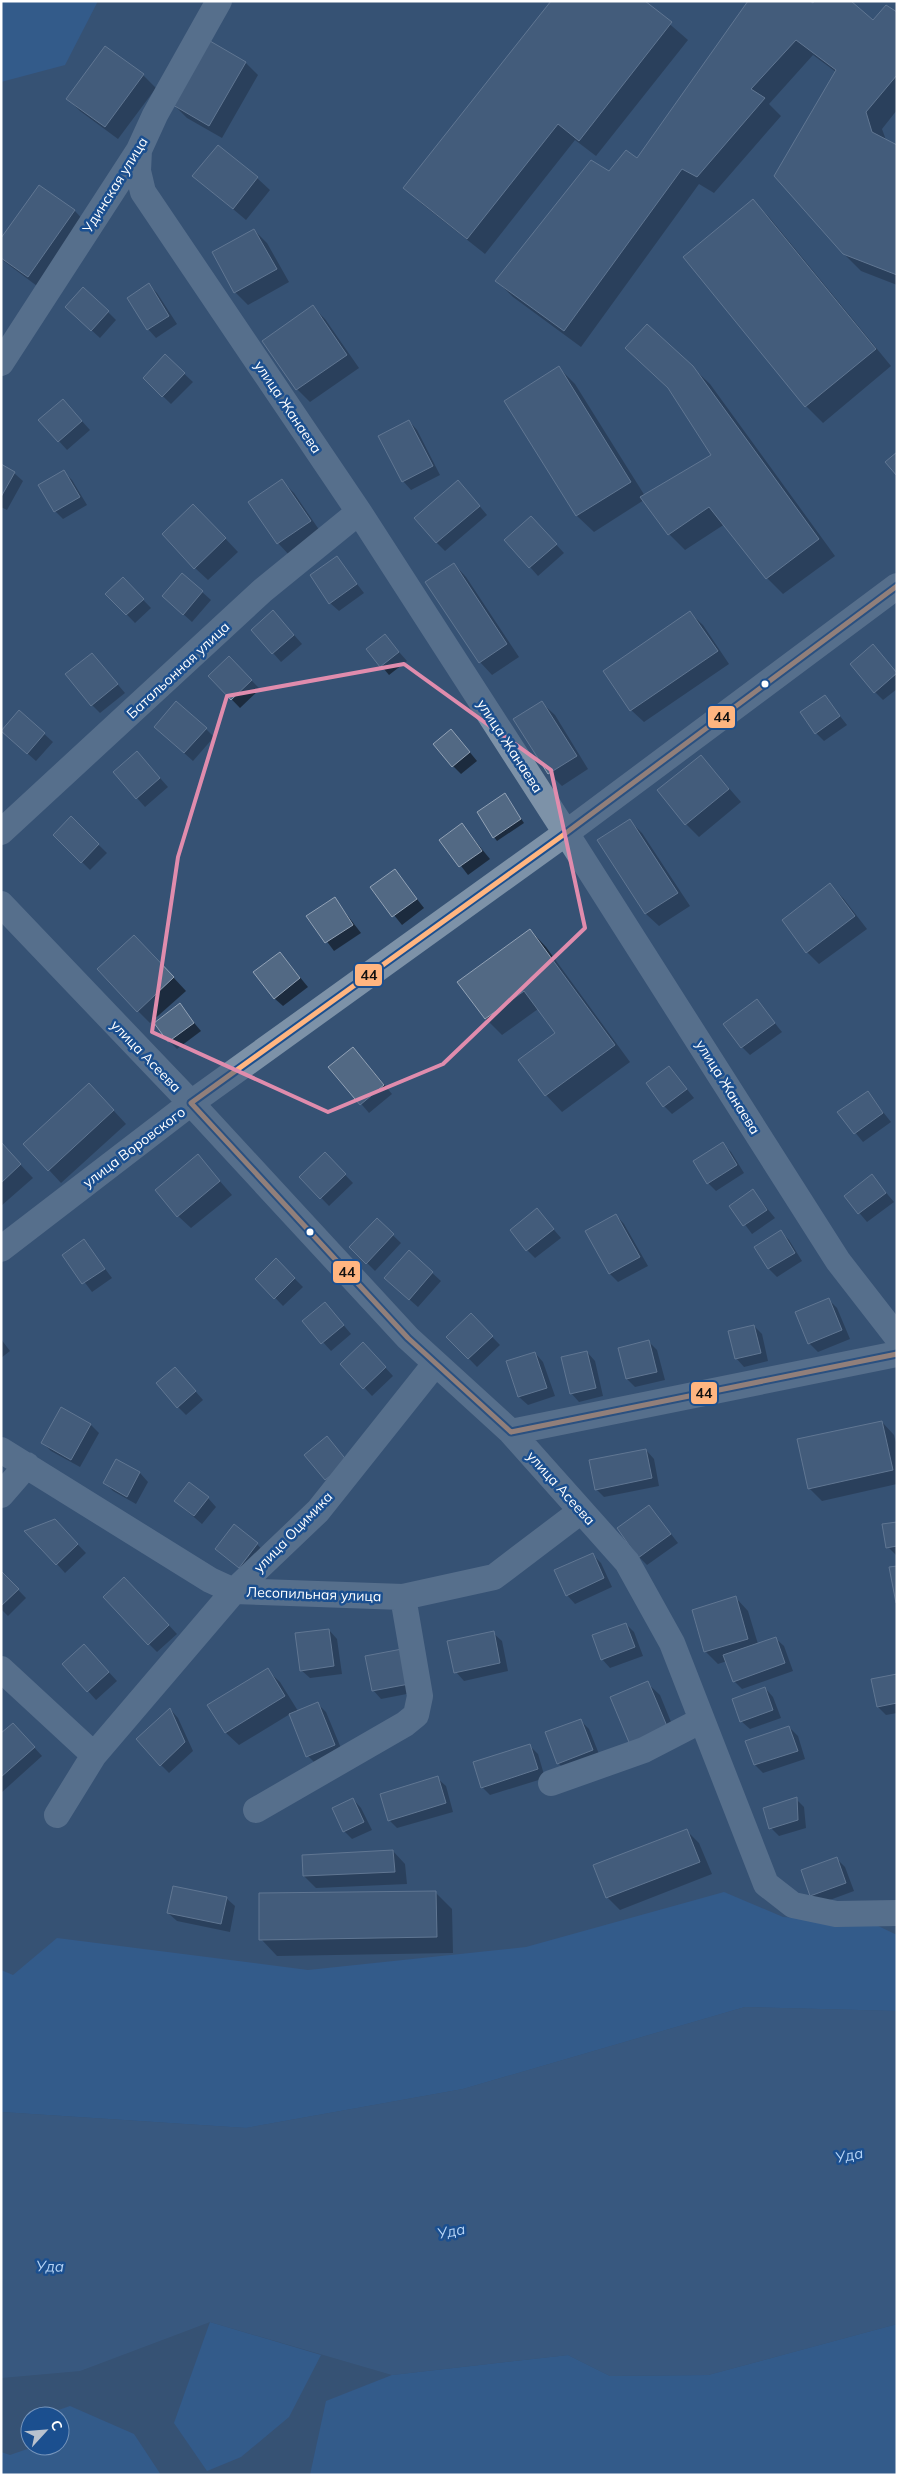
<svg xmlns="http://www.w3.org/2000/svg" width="898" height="2476" viewBox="0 0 898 2476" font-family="Mulish,sans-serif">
	<rect width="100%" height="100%" fill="#365274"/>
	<!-- green -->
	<path fill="#2f66a5" d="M 1,1 L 98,1 L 65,65 L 1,82 Z
		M 724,1892 L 783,1917 L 874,1924 L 897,1935 L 897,2011 L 745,2007 L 463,2089 L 246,2128 L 1,2112 L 1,1970 L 13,1975 L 57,1938 L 308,1970 L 526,1947 Z
		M 210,2322 L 321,2355 L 289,2417 L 241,2457 L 207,2471 L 174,2423 Z
		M 897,2324 L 897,2475 L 310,2475 L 326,2401 L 392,2375 L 568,2355 L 610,2376 L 708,2375 Z
		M 70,2406 L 134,2434 L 161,2475 L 1,2475 L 1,2452 L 10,2455 L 36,2446 L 60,2446 L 60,2416 L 44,2415 Z"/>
	<!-- water -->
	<path fill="#3b618d" d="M 745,2007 L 897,2011 L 897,2324 L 708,2375 L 610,2376 L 568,2355 L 392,2375 L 210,2322 L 80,2371 L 1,2378 L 1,2112 L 246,2128 L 463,2089 Z"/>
	<!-- shadow -->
	<path fill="#0007" d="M 643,1 L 688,40 L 596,156 L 575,140 L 485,254 L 422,204 L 405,188 Z
		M 813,5 L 874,22 L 897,14 L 897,110 L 882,129 L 886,140 L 897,147 L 897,285 L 861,271 L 843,253 L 836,72 L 813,55 L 769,104 L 781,116 L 714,193 L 699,184 L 581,347 L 513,297 L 497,281 L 609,173 L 637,159 Z
		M 210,43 L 246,63 L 258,75 L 222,138 L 187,118 L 174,105 Z
		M 105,47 L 143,75 L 156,88 L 118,139 L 80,111 L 68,99 Z
		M 194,176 L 257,178 L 270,190 L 246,220 Z
		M 40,186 L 75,211 L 87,224 L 41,289 L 1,259 L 1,240 Z
		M 753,201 L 769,217 L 891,366 L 823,423 L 806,406 L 684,257 Z
		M 254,230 L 267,243 L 289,282 L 248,305 L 235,292 Z
		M 149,285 L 157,293 L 177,324 L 156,338 L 148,329 Z
		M 313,307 L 325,319 L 359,368 L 310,402 L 297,389 L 264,341 Z
		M 108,312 L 116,320 L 100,338 L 75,315 Z
		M 626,348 L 692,367 L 710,384 L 835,556 L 783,594 L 767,578 L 725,524 L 685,550 L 669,534 L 644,500 L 594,532 L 577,516 L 506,401 L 559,368 L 575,384 L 645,496 L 713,455 L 671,391 Z
		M 165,356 L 193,382 L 171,404 L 144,378 Z
		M 71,409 L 90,430 L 67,450 L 40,420 Z
		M 409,421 L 417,430 L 440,475 L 411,490 L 403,481 Z
		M 1,466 L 14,473 L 23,481 L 7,510 L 1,507 Z
		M 64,472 L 72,480 L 87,505 L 63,519 L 55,511 Z
		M 282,481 L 294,493 L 322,534 L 290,556 L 278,543 Z
		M 466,490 L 487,515 L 445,551 L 437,543 Z
		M 206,518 L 238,552 L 208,580 L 195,568 Z
		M 539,526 L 564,553 L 538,576 L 506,540 Z
		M 337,558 L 364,593 L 339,611 L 330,603 Z
		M 454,564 L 466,577 L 519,657 L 492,675 L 480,662 Z
		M 183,575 L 211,600 L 192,622 L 172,604 Z
		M 123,579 L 151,608 L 135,623 L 107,594 Z
		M 690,613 L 703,625 L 729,664 L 644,722 L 631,710 Z
		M 281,620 L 302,644 L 281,662 L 253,630 Z
		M 385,636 L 407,661 L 389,675 L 368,650 Z
		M 92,654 L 125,693 L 100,713 L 92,705 Z
		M 229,658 L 260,689 L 240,708 L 210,677 Z
		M 897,673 L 897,689 L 883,700 L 875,692 Z
		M 825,697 L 847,725 L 824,741 L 816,733 Z
		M 542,703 L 555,715 L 588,769 L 562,786 L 549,773 Z
		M 19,711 L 53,742 L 36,761 L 10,738 Z
		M 206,729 L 214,737 L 193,761 L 164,735 Z
		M 459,739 L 477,761 L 461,774 L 453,766 Z
		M 701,756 L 741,802 L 699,837 L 686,824 Z
		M 145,761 L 168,787 L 145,807 L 137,798 Z
		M 505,795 L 524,823 L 497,841 L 494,837 Z
		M 71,818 L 107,853 L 90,870 L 55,835 Z
		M 630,821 L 642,833 L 690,906 L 659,926 L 646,914 L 599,841 Z
		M 462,825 L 490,859 L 468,875 L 441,840 Z
		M 395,871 L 424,908 L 402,925 L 372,888 Z
		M 830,885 L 843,898 L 867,929 L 819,964 L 807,952 Z
		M 334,898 L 361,933 L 334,951 L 308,916 Z
		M 530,930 L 546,947 L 630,1062 L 562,1112 L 546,1095 L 557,1034 L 538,1009 L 502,1035 L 486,1019 Z
		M 147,949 L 186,991 L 150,1023 L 138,1011 Z
		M 280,953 L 308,987 L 283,1006 L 274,998 Z
		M 757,1001 L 782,1032 L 750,1055 L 742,1047 Z
		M 179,1005 L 201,1031 L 177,1049 L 169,1041 Z
		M 361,1057 L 392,1094 L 369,1113 L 330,1067 Z
		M 669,1067 L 694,1098 L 672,1114 L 664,1106 Z
		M 867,1092 L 891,1122 L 863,1142 L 839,1113 Z
		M 102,1098 L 126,1124 L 61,1183 L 25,1144 Z
		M 1,1144 L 33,1178 L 1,1206 Z
		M 723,1144 L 731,1152 L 744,1173 L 716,1191 L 708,1183 Z
		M 325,1154 L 353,1183 L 329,1206 L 301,1177 Z
		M 198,1156 L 232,1195 L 191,1228 L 178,1216 Z
		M 872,1176 L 894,1202 L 867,1222 L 845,1196 Z
		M 753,1191 L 775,1218 L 752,1234 L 731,1206 Z
		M 537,1210 L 561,1238 L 535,1258 L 527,1250 Z
		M 616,1215 L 624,1224 L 648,1266 L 618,1282 L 610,1274 L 587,1232 Z
		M 377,1220 L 401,1243 L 375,1271 L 351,1247 Z
		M 781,1232 L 789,1240 L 802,1261 L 777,1277 L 769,1269 L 756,1247 Z
		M 84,1241 L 112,1278 L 92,1292 L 64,1255 Z
		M 409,1252 L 441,1281 L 418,1307 L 394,1286 Z
		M 276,1260 L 303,1287 L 283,1306 L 257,1279 Z
		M 829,1300 L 837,1308 L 850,1339 L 818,1352 L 809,1343 L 797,1313 Z
		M 325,1303 L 351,1334 L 331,1351 L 304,1321 Z
		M 471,1315 L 500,1345 L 477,1367 L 448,1337 Z
		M 754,1326 L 762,1334 L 768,1361 L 744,1367 L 736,1358 Z
		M 1,1339 L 10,1351 L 1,1358 Z
		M 649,1342 L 657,1350 L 665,1380 L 635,1387 L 627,1379 Z
		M 371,1352 L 393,1376 L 372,1396 L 342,1364 Z
		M 587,1352 L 595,1361 L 603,1396 L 579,1402 L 571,1393 Z
		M 535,1353 L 543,1362 L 555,1396 L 528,1405 L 519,1397 L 508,1362 Z
		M 183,1377 L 203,1400 L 186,1415 L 178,1407 Z
		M 61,1409 L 91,1425 L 99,1433 L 80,1467 L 51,1451 L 42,1442 Z
		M 882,1422 L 894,1435 L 897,1446 L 897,1484 L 822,1501 L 809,1488 Z
		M 646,1450 L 654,1459 L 659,1486 L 604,1497 L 596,1489 Z
		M 117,1461 L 140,1473 L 148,1482 L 136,1504 L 113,1491 L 105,1483 Z
		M 208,1498 L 216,1507 L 202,1524 L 175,1501 Z
		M 649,1506 L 678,1543 L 647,1565 L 639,1557 Z
		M 897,1523 L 897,1555 L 896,1555 L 888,1547 Z
		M 63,1529 L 86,1553 L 65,1573 L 57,1564 Z
		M 257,1544 L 265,1553 L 248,1575 L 216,1548 Z
		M 592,1554 L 601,1563 L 612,1587 L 575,1604 L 567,1595 Z
		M 1,1572 L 26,1598 L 8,1616 L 1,1609 Z
		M 133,1587 L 177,1634 L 157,1652 L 149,1644 Z
		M 736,1598 L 748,1611 L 758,1644 L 775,1638 L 784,1646 L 793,1671 L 742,1689 L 734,1681 L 727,1661 L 718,1664 L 705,1651 Z
		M 626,1624 L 634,1632 L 643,1656 L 610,1668 L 602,1659 Z
		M 329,1630 L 337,1639 L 342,1674 L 310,1678 L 301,1670 Z
		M 493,1633 L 502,1641 L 508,1671 L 464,1681 L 456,1672 Z
		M 402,1651 L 417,1692 L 381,1699 L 373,1690 Z
		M 92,1654 L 117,1681 L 96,1700 L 88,1691 Z
		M 267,1670 L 280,1682 L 298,1711 L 317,1703 L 326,1712 L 343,1753 L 316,1764 L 308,1756 L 290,1714 L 239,1745 L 226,1733 L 209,1705 Z
		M 897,1675 L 897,1713 L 886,1715 L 878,1707 Z
		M 647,1683 L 660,1695 L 680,1744 L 645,1759 Z
		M 765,1688 L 773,1697 L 781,1718 L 750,1729 L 741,1721 Z
		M 170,1709 L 178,1718 L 193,1751 L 169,1773 L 161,1765 Z
		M 581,1721 L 589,1729 L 601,1759 L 566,1771 L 558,1763 Z
		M 789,1727 L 798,1736 L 805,1759 L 763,1773 L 755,1765 L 747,1741 Z
		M 21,1733 L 42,1756 L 1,1793 L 1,1735 Z
		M 529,1745 L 538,1754 L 545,1778 L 490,1795 L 482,1787 Z
		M 437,1778 L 446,1786 L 453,1812 L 397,1828 L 389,1820 Z
		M 353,1799 L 361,1808 L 372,1830 L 352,1839 L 344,1831 Z
		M 796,1799 L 804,1807 L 806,1828 L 779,1836 L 771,1828 Z
		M 687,1831 L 699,1843 L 712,1874 L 620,1910 L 607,1897 Z
		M 393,1851 L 405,1864 L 407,1884 L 316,1888 L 304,1876 Z
		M 837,1859 L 845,1867 L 854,1891 L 819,1904 L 811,1895 Z
		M 435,1892 L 452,1909 L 453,1953 L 277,1956 L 261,1939 Z
		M 226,1898 L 235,1906 L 230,1932 L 177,1921 L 168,1913 Z"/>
	<!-- building -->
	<path fill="#526984" stroke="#92a2b6" d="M 551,1 L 645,1 L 672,22 L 579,141 L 558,124 L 467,239 L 403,188 Z
		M 748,1 L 810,1 L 813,3 L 814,1 L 851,1 L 873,20 L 886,5 L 897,12 L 897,75 L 866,112 L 872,132 L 897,145 L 897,275 L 843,254 L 774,176 L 836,70 L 796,40 L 751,89 L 765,98 L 697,177 L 682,169 L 564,331 L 495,281 L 591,160 L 609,171 L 626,150 L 637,158 Z
		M 210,41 L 246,62 L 209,126 L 173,105 Z
		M 105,46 L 144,74 L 105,127 L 66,99 Z
		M 218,145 L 258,177 L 233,209 L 192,176 Z
		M 39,185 L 75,210 L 28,277 L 1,258 L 1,238 Z
		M 753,199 L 876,349 L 805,407 L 683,257 Z
		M 254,229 L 277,269 L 234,293 L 212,252 Z
		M 149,283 L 169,316 L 147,330 L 127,298 Z
		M 83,287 L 109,311 L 91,331 L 65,307 Z
		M 313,305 L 347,355 L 296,390 L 262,341 Z
		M 647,324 L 693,366 L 819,539 L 766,579 L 709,507 L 668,535 L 640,497 L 711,455 L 668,388 L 625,348 Z
		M 165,354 L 185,373 L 162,397 L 143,378 Z
		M 559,366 L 631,482 L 576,516 L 504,401 Z
		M 63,399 L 82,421 L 58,442 L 38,420 Z
		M 409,420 L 433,466 L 402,482 L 378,436 Z
		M 897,452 L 897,476 L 885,462 Z
		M 1,464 L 15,472 L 1,497 Z
		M 64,470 L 80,497 L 54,512 L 38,485 Z
		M 282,479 L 311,521 L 277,544 L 248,502 Z
		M 458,480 L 480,506 L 436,543 L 414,518 Z
		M 193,504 L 226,538 L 194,569 L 162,534 Z
		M 531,516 L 557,544 L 529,568 L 504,540 Z
		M 337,556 L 357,584 L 329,604 L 310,575 Z
		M 454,563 L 507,644 L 479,663 L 425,582 Z
		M 182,573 L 203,591 L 183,615 L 162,596 Z
		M 123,577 L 144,599 L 126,615 L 105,594 Z
		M 273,610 L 294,635 L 272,654 L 251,630 Z
		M 690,611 L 718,651 L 630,711 L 603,671 Z
		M 385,634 L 399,652 L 380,667 L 366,649 Z
		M 873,644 L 897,673 L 874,693 L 850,664 Z
		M 92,653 L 118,684 L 91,706 L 65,674 Z
		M 229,656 L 252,680 L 231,700 L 208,676 Z
		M 825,695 L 840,716 L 815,734 L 800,712 Z
		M 176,701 L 207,728 L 184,753 L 154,727 Z
		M 542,701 L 577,756 L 548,774 L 513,719 Z
		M 19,710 L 45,733 L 27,754 L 1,731 Z
		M 451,729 L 470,752 L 452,767 L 433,744 Z
		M 137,751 L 160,778 L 136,799 L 113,772 Z
		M 701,755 L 729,789 L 685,825 L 657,790 Z
		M 505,793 L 521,819 L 493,838 L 477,812 Z
		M 71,816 L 99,844 L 81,863 L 53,835 Z
		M 630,819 L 678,893 L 645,914 L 597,840 Z
		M 462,823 L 482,851 L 459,867 L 439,840 Z
		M 395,869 L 417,899 L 392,917 L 370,887 Z
		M 830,883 L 855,916 L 806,953 L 782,920 Z
		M 335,897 L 353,925 L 325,943 L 306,916 Z
		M 530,929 L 615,1045 L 545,1096 L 518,1060 L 555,1033 L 524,991 L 485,1019 L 457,982 Z
		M 134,935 L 174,977 L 137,1012 L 97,969 Z
		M 280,952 L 300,978 L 274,999 L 253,972 Z
		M 757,999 L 775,1023 L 741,1048 L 723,1024 Z
		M 180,1003 L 194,1023 L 168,1042 L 154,1023 Z
		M 353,1047 L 384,1085 L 360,1105 L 328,1067 Z
		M 669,1066 L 687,1089 L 663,1107 L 646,1083 Z
		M 89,1083 L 114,1110 L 48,1171 L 23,1144 Z
		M 868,1091 L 883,1113 L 854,1134 L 837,1112 Z
		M 1,1142 L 21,1164 L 1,1183 Z
		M 723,1142 L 737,1165 L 707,1184 L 693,1161 Z
		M 325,1152 L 346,1174 L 320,1199 L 299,1177 Z
		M 198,1154 L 220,1181 L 177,1217 L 155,1190 Z
		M 872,1174 L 886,1193 L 858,1214 L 844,1196 Z
		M 753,1189 L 767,1210 L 743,1226 L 729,1206 Z
		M 537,1208 L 554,1229 L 526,1251 L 510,1230 Z
		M 616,1214 L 640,1257 L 609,1274 L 585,1231 Z
		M 377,1218 L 394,1234 L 366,1264 L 349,1247 Z
		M 781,1230 L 795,1253 L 768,1269 L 754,1247 Z
		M 84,1239 L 105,1269 L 82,1284 L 62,1255 Z
		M 409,1250 L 433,1272 L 409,1300 L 384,1278 Z
		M 276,1258 L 295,1278 L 274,1299 L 255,1279 Z
		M 829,1298 L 842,1330 L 808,1344 L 795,1312 Z
		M 325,1302 L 344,1325 L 321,1344 L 302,1321 Z
		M 471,1313 L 493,1336 L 468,1359 L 446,1337 Z
		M 754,1325 L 761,1353 L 735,1359 L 728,1331 Z
		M 649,1340 L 657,1372 L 626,1379 L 618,1348 Z
		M 363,1342 L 386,1367 L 363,1389 L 340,1364 Z
		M 587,1351 L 596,1388 L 570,1394 L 561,1357 Z
		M 535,1352 L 547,1388 L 518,1397 L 506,1361 Z
		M 175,1367 L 196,1391 L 177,1408 L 156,1383 Z
		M 61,1407 L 91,1424 L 71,1460 L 41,1443 Z
		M 882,1421 L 893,1470 L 808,1489 L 797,1439 Z
		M 327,1436 L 348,1462 L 325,1480 L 304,1455 Z
		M 646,1449 L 652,1478 L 595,1490 L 589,1460 Z
		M 116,1459 L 140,1472 L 127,1497 L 103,1483 Z
		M 189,1482 L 209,1497 L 194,1516 L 174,1501 Z
		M 649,1505 L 671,1534 L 638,1558 L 617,1528 Z
		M 55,1519 L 78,1544 L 56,1565 L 24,1531 Z
		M 897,1522 L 897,1546 L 886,1548 L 882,1524 Z
		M 234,1524 L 258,1543 L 239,1568 L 215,1549 Z
		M 593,1553 L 604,1578 L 566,1596 L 554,1570 Z
		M 897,1566 L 897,1602 L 896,1603 L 889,1567 Z
		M 1,1571 L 19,1589 L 1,1606 Z
		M 124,1577 L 169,1625 L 148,1645 L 103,1597 Z
		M 736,1596 L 748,1639 L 704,1652 L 692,1610 Z
		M 626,1623 L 635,1647 L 601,1660 L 592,1635 Z
		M 329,1629 L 334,1666 L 300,1671 L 295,1633 Z
		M 494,1631 L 500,1663 L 454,1673 L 447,1641 Z
		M 776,1637 L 785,1663 L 733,1682 L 723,1655 Z
		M 84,1644 L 109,1672 L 87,1692 L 62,1664 Z
		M 402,1649 L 409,1684 L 372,1691 L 365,1656 Z
		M 268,1668 L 285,1696 L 225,1733 L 207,1705 Z
		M 897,1674 L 897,1703 L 877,1707 L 871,1679 Z
		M 648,1681 L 669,1731 L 631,1747 L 610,1697 Z
		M 765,1687 L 773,1710 L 740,1722 L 732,1699 Z
		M 318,1702 L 335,1745 L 306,1757 L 289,1714 Z
		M 170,1708 L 185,1742 L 160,1766 L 136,1739 Z
		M 581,1719 L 593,1750 L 557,1764 L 545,1732 Z
		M 13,1723 L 35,1747 L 1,1777 L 1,1733 Z
		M 789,1726 L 798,1751 L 754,1765 L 745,1741 Z
		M 530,1744 L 538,1769 L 481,1788 L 473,1762 Z
		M 438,1776 L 446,1803 L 388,1821 L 380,1794 Z
		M 797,1797 L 798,1820 L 769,1829 L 763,1808 Z
		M 353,1798 L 364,1822 L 343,1832 L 332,1808 Z
		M 687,1829 L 700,1862 L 606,1898 L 593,1865 Z
		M 393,1850 L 395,1872 L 303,1876 L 302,1855 Z
		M 837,1857 L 846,1883 L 810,1896 L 801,1870 Z
		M 173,1886 L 227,1897 L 221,1924 L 167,1913 Z
		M 436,1891 L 437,1937 L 259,1940 L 259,1893 Z"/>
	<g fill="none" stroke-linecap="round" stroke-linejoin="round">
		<!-- minor -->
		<path stroke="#7d92a8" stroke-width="26" d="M 139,150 L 138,171 L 143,192 L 359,512 L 566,833 L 838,1261 L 897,1337
			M 1,363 L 139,150 L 155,115 L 219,1
			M 1,832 L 262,591 L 359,512
			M 1,904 L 191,1103 L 408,1338 L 511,1432 L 627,1562 L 672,1643 L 766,1884 L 793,1905 L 836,1914 L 897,1913
			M 1,1249 L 191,1103 L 566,833 L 897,586
			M 511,1432 L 897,1354
			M 1,1450 L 210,1580 L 234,1591 L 403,1597 L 494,1577 L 581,1511
			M 1,1495 L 27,1465
			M 1,1669 L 94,1755
			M 551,1783 L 644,1750 L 702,1720
			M 256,1810 L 405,1724 L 416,1715 L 420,1696 L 403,1597
			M 57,1815 L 94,1755 L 234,1591 L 318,1511 L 435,1364"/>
		<defs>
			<path id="bus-1" d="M 191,1103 L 566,833 L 897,586
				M 191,1103 L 408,1338 L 511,1432
				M 511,1432 L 897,1354"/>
		</defs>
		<!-- bus-1 casing -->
		<use href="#bus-1" stroke="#1b4f8f" stroke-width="9"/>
		<!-- bus-1 -->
		<use href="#bus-1" stroke="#ffb580" stroke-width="5"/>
	</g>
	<!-- marked area -->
	<path d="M0 0H898V2476H0ZM 404,664 L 551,770 L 585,928 L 443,1064 L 328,1112 L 152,1032 L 178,857 L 227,696 Z" fill="#365274" fill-opacity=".55" fill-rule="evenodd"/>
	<path fill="none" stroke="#e08cad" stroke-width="4" stroke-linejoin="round" d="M 404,664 L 551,770 L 585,928 L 443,1064 L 328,1112 L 152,1032 L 178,857 L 227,696 Z"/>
	<!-- markers -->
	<g fill="#fff" stroke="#1b4f8f" stroke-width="2">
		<circle cx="765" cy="684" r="4.5"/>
		<circle cx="310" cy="1232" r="4.5"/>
	</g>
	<g text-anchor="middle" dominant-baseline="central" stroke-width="5" stroke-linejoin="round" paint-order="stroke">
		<!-- street labels -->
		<g font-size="14" fill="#fff" stroke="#1b4f8f">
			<text transform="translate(115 185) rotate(-58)">Удинская улица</text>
			<text transform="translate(288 407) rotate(56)">улица Жанаева</text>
			<text transform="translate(178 670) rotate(-43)">Батальонная улица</text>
			<text transform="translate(510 746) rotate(57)">улица Жанаева</text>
			<text transform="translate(146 1056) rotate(46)">улица Асеева</text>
			<text transform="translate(728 1087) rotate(58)">улица Жанаева</text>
			<text transform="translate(134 1147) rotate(-37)">улица Воровского</text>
			<text transform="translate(561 1488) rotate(48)">улица Асеева</text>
			<text transform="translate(293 1532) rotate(-46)">улица Оцимика</text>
			<text transform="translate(314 1594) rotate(2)">Лесопильная улица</text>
		</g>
		<!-- water labels -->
		<g font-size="15" font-style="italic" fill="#b5d3f5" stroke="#1b4f8f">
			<text transform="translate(849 2155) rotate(-11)">Уда</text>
			<text transform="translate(451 2231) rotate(-11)">Уда</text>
			<text transform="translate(50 2266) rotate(1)">Уда</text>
		</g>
	</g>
	<g stroke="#1b4f8f" stroke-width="2">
		<rect x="707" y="705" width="29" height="24" rx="5" fill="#ffb580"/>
		<rect x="354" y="963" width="29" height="24" rx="5" fill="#ffb580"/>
		<rect x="332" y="1260" width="29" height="24" rx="5" fill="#ffb580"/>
		<rect x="690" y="1381" width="28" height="24" rx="5" fill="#ffb580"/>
	</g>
	<g font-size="14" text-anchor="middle" font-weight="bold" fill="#111">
		<text x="722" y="722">44</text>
		<text x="369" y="980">44</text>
		<text x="347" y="1277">44</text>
		<text x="704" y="1398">44</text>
	</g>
	<!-- border -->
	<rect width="898" height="2476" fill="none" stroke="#ffffff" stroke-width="5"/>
	<!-- north arrow -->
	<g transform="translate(45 2431) rotate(64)"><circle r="24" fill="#1b4f8f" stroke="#7695bc"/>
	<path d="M0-4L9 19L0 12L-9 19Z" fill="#b9c2ce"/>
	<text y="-8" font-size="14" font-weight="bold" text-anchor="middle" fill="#ffffff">С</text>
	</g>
</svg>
